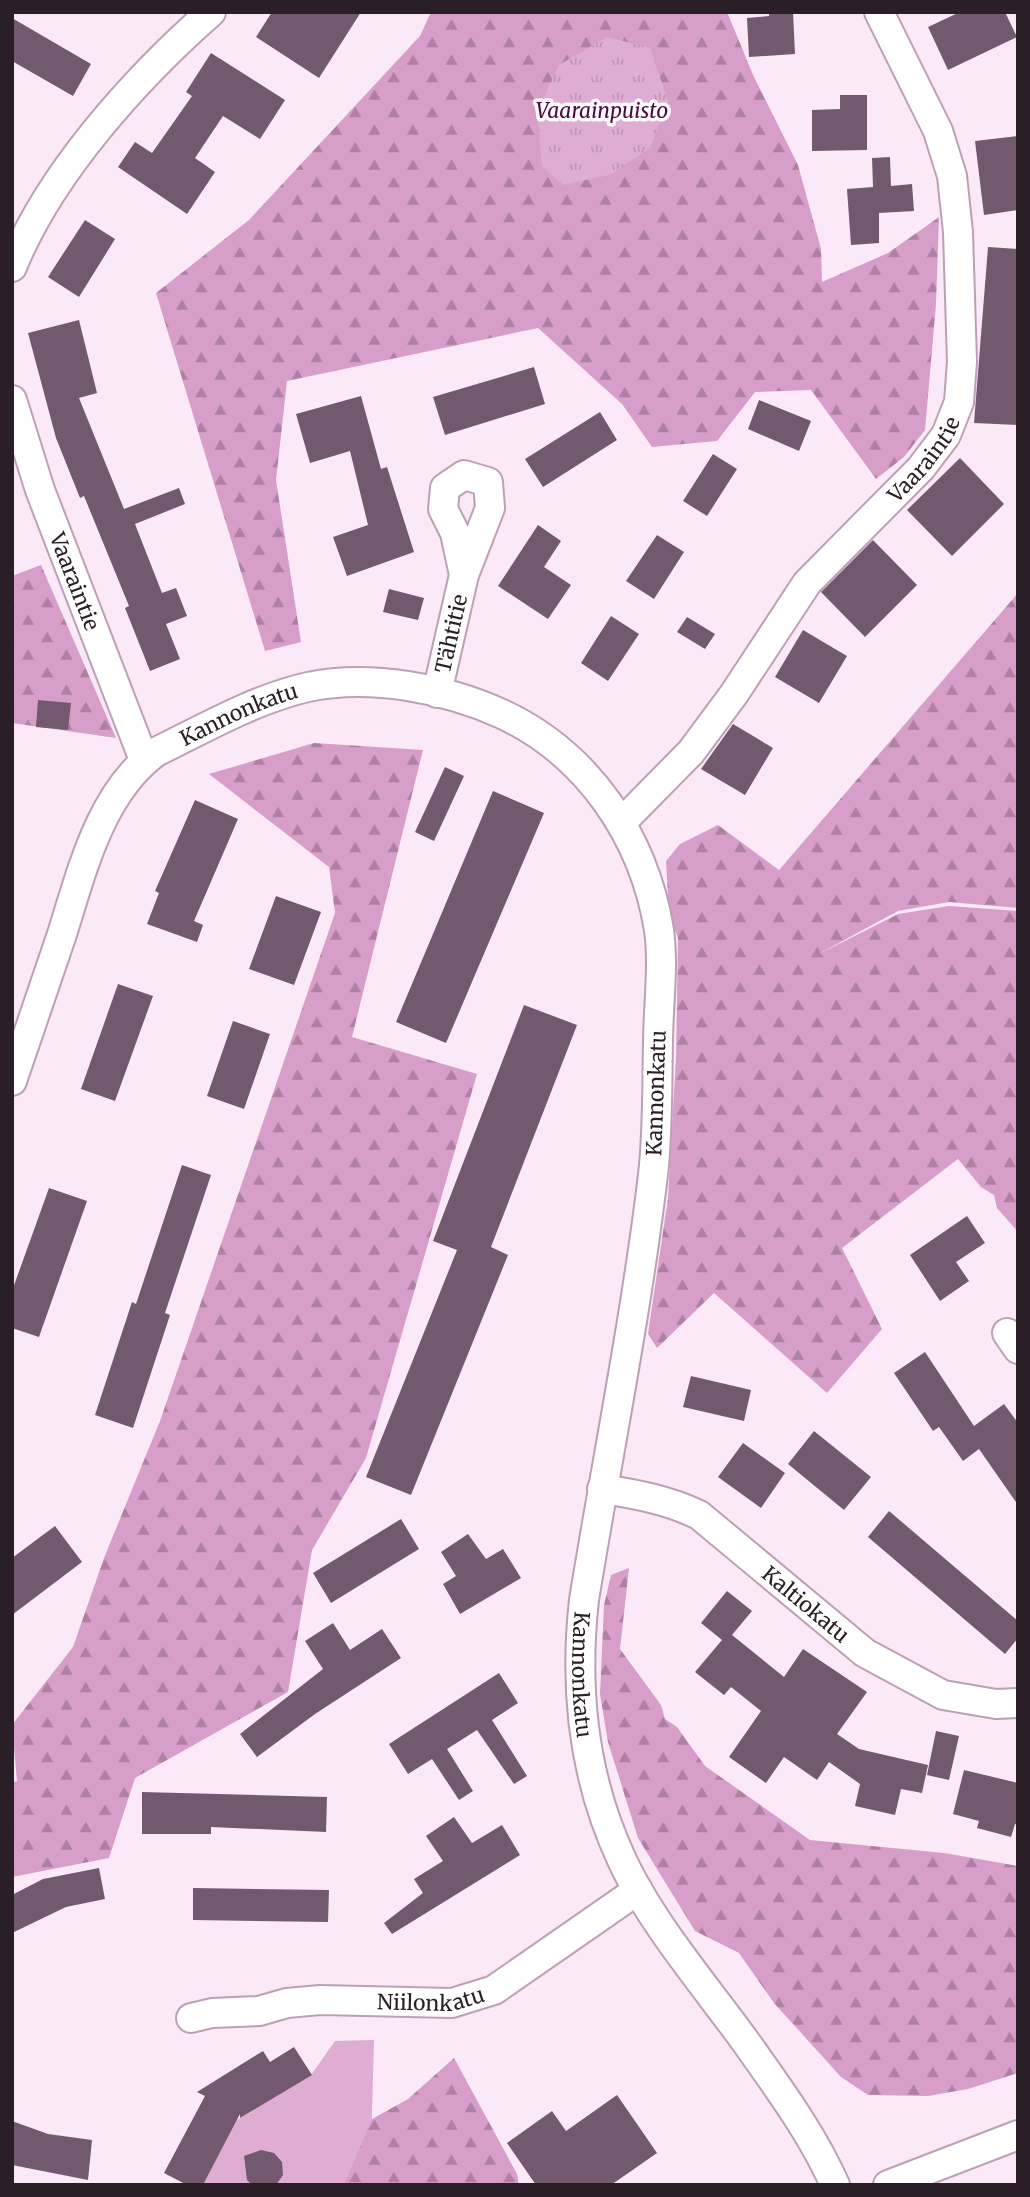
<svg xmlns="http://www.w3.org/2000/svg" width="1030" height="2197" viewBox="0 0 1030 2197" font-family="Merriweather,serif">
	<defs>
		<pattern id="forest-firs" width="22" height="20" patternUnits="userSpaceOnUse" patternTransform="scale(1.75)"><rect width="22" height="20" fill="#d79ec9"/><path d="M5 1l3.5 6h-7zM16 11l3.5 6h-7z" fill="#af80a3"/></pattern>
		<pattern id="park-tufts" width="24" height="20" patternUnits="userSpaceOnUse" patternTransform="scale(1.75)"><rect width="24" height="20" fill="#dfadd3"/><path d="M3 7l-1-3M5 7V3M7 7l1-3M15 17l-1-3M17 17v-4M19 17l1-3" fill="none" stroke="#c094b5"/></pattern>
	</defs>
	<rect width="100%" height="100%" fill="#fce9f7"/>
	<!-- green -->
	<path fill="#dfadd3" d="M 374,2040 L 370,2185 L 203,2185 L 237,2120 L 311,2075 L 335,2041 Z"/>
	<!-- forest -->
	<path fill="url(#forest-firs)" d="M 431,12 L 727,12 L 754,77 L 798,165 L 821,249 L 822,282 L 888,253 L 939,217 L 936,304 L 925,430 L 904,457 L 876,479 L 811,390 L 755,392 L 717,441 L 652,447 L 622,404 L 538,328 L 287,381 L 276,480 L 301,642 L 265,651 L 156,293 L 249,220 L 420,36 Z
		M 41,565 L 116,738 L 12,723 L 12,576 Z
		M 1018,593 L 1018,908 L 949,902 L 898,911 L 815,956 L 898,914 L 949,906 L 1018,911 L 1018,1232 L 997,1208 L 994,1195 L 981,1187 L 958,1159 L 842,1248 L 882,1329 L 827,1393 L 714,1293 L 657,1348 L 648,1334 L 668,1198 L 676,1058 L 678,938 L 669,915 L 666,861 L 680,844 L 718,825 L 779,870 Z
		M 314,743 L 423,750 L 352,1037 L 477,1074 L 366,1458 L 312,1550 L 288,1692 L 135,1778 L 109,1858 L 12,1877 L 12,1783 L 17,1781 L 12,1725 L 73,1647 L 104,1558 L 160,1421 L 335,913 L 329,867 L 209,774 Z
		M 629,1568 L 620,1649 L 661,1705 L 665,1719 L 677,1727 L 705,1766 L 810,1840 L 944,1853 L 1018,1866 L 1018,2073 L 968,2089 L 928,2096 L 868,2095 L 841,2077 L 774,2003 L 739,1953 L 695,1931 L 638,1838 L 608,1742 L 600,1694 L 604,1605 L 611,1575 Z
		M 454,2058 L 517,2174 L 519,2185 L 344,2185 L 372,2119 L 408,2099 Z"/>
	<!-- park -->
	<path fill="url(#park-tufts)" d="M 607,37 L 650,48 L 668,101 L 650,148 L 609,175 L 562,185 L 542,166 L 537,111 L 559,65 Z"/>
	<!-- building -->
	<path fill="#73596d" d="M 272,12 L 361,12 L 319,78 L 256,37 Z
		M 769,12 L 793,12 L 795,54 L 749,57 L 747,18 L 769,16 Z
		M 960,12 L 1005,12 L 1017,37 L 948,70 L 928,27 Z
		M 12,18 L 91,64 L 73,96 L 12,61 Z
		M 211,53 L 285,100 L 260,139 L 223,116 L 195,158 L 215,172 L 187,214 L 118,167 L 135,142 L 152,153 L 192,96 L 186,92 Z
		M 840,95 L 867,95 L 867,150 L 812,151 L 812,110 L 840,109 Z
		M 1018,136 L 1018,210 L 984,215 L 975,141 Z
		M 890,157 L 891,186 L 912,184 L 914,211 L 879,213 L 879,243 L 851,245 L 847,189 L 873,187 L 872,158 Z
		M 85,220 L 115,239 L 79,297 L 48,277 Z
		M 988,247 L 1018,249 L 1018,425 L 974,423 Z
		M 79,320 L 97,393 L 79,398 L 124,509 L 179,488 L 185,504 L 135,524 L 162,593 L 176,588 L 187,616 L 166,624 L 180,659 L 150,671 L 125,608 L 129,606 L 84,496 L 80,498 L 56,438 L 28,333 Z
		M 534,367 L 545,404 L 445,435 L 433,397 Z
		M 361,396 L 381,469 L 387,467 L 414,552 L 347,576 L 333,537 L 368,525 L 350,451 L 310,463 L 296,414 Z
		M 759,400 L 811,421 L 799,451 L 748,429 Z
		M 600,412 L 617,440 L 543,487 L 525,459 Z
		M 713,454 L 737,469 L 707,516 L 683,501 Z
		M 960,458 L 1004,504 L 952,556 L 907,510 Z
		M 538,525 L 561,541 L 544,567 L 571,585 L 548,619 L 498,586 Z
		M 657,535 L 684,552 L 654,599 L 626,581 Z
		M 873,540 L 917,585 L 865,637 L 821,592 Z
		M 389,589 L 424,598 L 418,620 L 383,612 Z
		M 611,616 L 639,634 L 608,681 L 581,663 Z
		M 687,617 L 715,634 L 705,649 L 677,632 Z
		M 803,630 L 847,656 L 819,703 L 775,677 Z
		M 38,700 L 71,703 L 68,730 L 36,727 Z
		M 733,724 L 773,748 L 745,795 L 701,769 Z
		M 445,767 L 464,776 L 434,841 L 415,832 Z
		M 493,791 L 544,813 L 446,1043 L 396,1022 Z
		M 195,800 L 238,819 L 194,921 L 203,925 L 197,942 L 147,924 L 159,893 L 155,891 Z
		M 276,896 L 321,912 L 294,985 L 249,969 Z
		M 118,984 L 153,996 L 115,1101 L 81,1089 Z
		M 524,1005 L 577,1025 L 491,1247 L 508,1255 L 411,1495 L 366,1477 L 457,1250 L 433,1241 Z
		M 233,1021 L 270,1034 L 244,1109 L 207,1096 Z
		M 182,1165 L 211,1175 L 165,1313 L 170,1315 L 133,1428 L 95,1415 L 132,1302 L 136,1304 Z
		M 49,1188 L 87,1201 L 39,1337 L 12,1328 L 12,1291 Z
		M 967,1216 L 985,1243 L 956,1262 L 969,1281 L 940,1301 L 910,1255 Z
		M 925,1352 L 974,1426 L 1004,1404 L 1018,1423 L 1018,1505 L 979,1449 L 963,1461 L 939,1427 L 933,1431 L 894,1373 Z
		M 691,1376 L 751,1390 L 744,1421 L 683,1407 Z
		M 814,1431 L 871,1477 L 844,1510 L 788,1464 Z
		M 743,1443 L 785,1473 L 761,1508 L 718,1477 Z
		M 889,1511 L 1018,1621 L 1018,1638 L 1005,1654 L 868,1537 Z
		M 401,1519 L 419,1549 L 331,1603 L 313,1573 Z
		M 55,1526 L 82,1562 L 12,1615 L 12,1558 Z
		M 468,1534 L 486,1559 L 503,1549 L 521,1578 L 460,1614 L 443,1584 L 456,1576 L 441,1552 Z
		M 727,1591 L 752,1611 L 732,1635 L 784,1677 L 803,1649 L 867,1692 L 837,1734 L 859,1749 L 928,1765 L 922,1793 L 901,1789 L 895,1815 L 855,1806 L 860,1784 L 829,1762 L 817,1780 L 784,1757 L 766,1783 L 729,1757 L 761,1711 L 731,1687 L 724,1695 L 695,1672 L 722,1640 L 701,1623 Z
		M 333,1623 L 350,1650 L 382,1629 L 401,1658 L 315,1714 L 257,1757 L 240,1734 L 323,1669 L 305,1641 Z
		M 499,1673 L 518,1703 L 492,1720 L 527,1776 L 514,1784 L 477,1730 L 447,1749 L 473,1791 L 459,1800 L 432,1759 L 408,1774 L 389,1744 Z
		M 936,1731 L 959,1736 L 949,1780 L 927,1775 Z
		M 964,1770 L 1018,1783 L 1018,1825 L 1015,1824 L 1011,1837 L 977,1828 L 979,1821 L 953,1814 Z
		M 142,1792 L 327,1797 L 326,1832 L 211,1827 L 211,1834 L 142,1834 Z
		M 454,1817 L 472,1843 L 502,1825 L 520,1855 L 392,1934 L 384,1923 L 423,1893 L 414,1879 L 443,1861 L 426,1836 Z
		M 99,1868 L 105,1899 L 66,1907 L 12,1933 L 12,1895 L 43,1879 Z
		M 193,1888 L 329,1890 L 328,1922 L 193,1920 Z
		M 294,2047 L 312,2075 L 240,2118 L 240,2114 L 203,2185 L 187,2185 L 164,2173 L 205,2096 L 197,2092 L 263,2051 L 270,2062 Z
		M 617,2095 L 657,2153 L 611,2185 L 536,2185 L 507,2143 L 552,2111 L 566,2131 Z
		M 12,2121 L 48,2134 L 92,2140 L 88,2180 L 12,2165 Z
		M 261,2150 L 274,2153 L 282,2162 L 283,2175 L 276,2185 L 252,2185 L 247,2180 L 244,2156 Z"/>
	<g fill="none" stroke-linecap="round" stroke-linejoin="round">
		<defs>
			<g id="minor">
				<path d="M 12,267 C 50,173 135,79 211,12"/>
				<path id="s1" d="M 12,400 L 40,490 L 144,760"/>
				<path id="s2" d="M 437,693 L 464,575 L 490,508 L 488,482 L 464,475 L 445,488 L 443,509 L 455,533 L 464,575"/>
				<path id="s3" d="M 622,822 L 691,752 L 734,694 L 807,583 L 921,468 L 946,435 L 959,402 L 962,362 L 958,232 L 952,176 L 938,131 L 879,12"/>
				<path id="s4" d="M 12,1081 C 29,1032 45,983 62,934 C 82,871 100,793 156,752 C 205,728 255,699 308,687 C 370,674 445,688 502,714 C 588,754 644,837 659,930 C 664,966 658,1007 658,1043 C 657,1086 658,1132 653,1175 C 636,1317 607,1459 584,1600 C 574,1690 583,1777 622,1860 C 651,1923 707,1988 748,2045 C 779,2089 813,2135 835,2185"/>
				<path d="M 1007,1333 L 1018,1349"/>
				<path id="s5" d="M 602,1489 C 636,1494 668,1500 699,1515 L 865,1653 L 943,1695 L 996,1704 L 1018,1703"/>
				<path id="s6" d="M 191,2018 L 212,2013 L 259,2011 L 287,2003 L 320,2000 L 452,2003 L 494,1990 L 638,1890"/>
				<path d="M 888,2185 L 1018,2135"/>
			</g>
		</defs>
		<!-- minor casing -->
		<use href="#minor" stroke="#bda0b6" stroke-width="32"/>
		<!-- minor -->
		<use href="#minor" stroke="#fff" stroke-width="28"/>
	</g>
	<g text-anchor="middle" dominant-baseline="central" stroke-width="7" stroke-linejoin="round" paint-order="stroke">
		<!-- park labels -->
		<g font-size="21" font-style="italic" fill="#4c0741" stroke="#fdfdfd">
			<text x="602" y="110">Vaarainpuisto</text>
		</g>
		<!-- street labels -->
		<g font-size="21" fill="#2a1f27" stroke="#fdfdfd">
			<text stroke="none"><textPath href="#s3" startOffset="474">Vaaraintie</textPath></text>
			<text stroke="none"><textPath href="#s1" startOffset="192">Vaaraintie</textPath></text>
			<text stroke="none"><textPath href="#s2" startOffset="61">Tähtitie</textPath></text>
			<text stroke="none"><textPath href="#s4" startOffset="455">Kannonkatu</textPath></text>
			<text transform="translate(656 1093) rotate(-88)">Kannonkatu</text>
			<text stroke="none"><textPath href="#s5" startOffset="240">Kaltiokatu</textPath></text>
			<text stroke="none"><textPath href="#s4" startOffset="1757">Kannonkatu</textPath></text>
			<text stroke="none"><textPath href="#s6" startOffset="242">Niilonkatu</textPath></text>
		</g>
	</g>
	<!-- border -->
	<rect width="1030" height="2197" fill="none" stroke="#2a1f27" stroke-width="28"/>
</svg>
